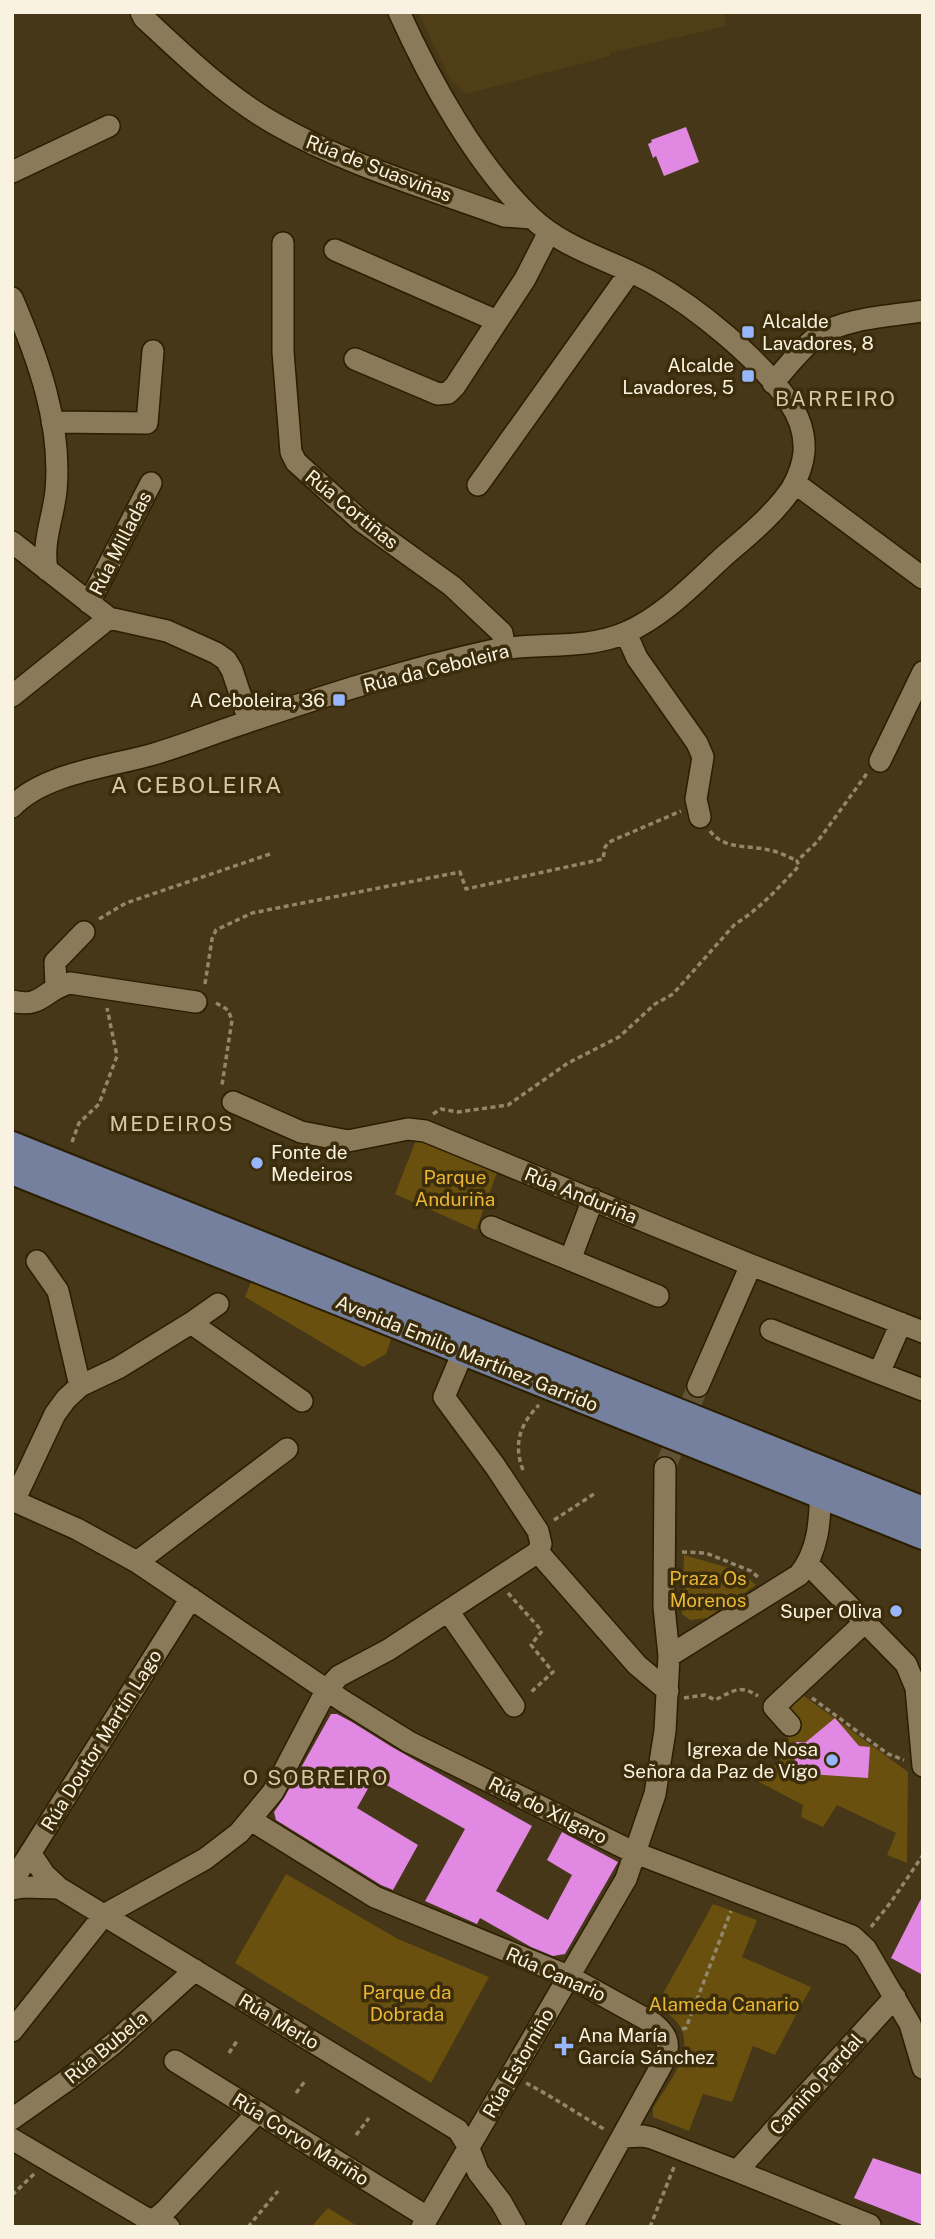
<svg xmlns="http://www.w3.org/2000/svg" width="935" height="2239" viewBox="0 0 935 2239" font-family="'Public Sans',sans-serif">
	<rect width="100%" height="100%" fill="#453717"/>
	<!-- built -->
	<path fill="#4f3e16" d="M 418,12 L 723,12 L 726,26 L 610,53 L 610,56 L 466,94 L 450,80 Z"/>
	<!-- green -->
	<path fill="#69500e" d="M 416,1140 L 498,1170 L 476,1230 L 395,1194 Z
		M 251,1282 L 272,1291 L 274,1287 L 342,1314 L 341,1319 L 391,1339 L 386,1354 L 363,1367 L 245,1297 Z
		M 684,1555 L 740,1571 L 756,1585 L 707,1618 L 690,1620 L 682,1614 Z
		M 804,1696 L 908,1772 L 907,1863 L 887,1855 L 896,1833 L 837,1805 L 823,1827 L 801,1817 L 803,1805 L 759,1782 L 788,1751 L 788,1733 L 798,1724 L 789,1706 Z
		M 286,1874 L 398,1939 L 489,1977 L 431,2083 L 235,1963 Z
		M 713,1904 L 757,1920 L 742,1957 L 811,1987 L 775,2055 L 753,2046 L 732,2102 L 703,2094 L 689,2131 L 653,2117 L 653,2108 C 668,2083 701,2046 674,2019 C 670,2014 662,2010 656,2006 Z
		M 328,2208 L 359,2227 L 311,2227 Z"/>
	<!-- building -->
	<path fill="#e188e2" d="M 686,127 L 699,162 L 664,176 L 656,156 L 653,158 L 648,144 L 652,142 L 651,140 Z
		M 331,1714 L 337,1714 L 352,1722 L 392,1747 L 532,1826 L 496,1891 L 548,1920 L 572,1875 L 547,1860 L 562,1832 L 618,1862 L 565,1954 L 553,1956 L 531,1947 L 480,1918 L 477,1924 L 425,1901 L 465,1829 L 374,1778 L 357,1808 L 418,1845 L 393,1890 L 381,1885 L 276,1820 L 274,1812 L 284,1798 Z
		M 835,1718 L 859,1746 L 870,1747 L 868,1778 L 794,1773 L 796,1742 L 806,1742 Z
		M 923,1895 L 923,1975 L 891,1958 Z
		M 873,2158 L 923,2175 L 923,2225 L 854,2198 Z"/>
	<g fill="none" stroke-linecap="round" stroke-linejoin="round">
		<!-- minor-tunnel -->
		<path stroke="#605335" stroke-width="21" stroke-dasharray="21 10" stroke-linecap="butt" d="M 665,1468 L 698,1386"/>
		<defs>
			<path id="minor" d="M 141,12 L 144,18 C 186,57 227,97 277,125 C 347,165 428,188 504,216 L 532,218
				M 12,172 L 109,126
				M 283,243 L 283,352 L 291,452 L 296,462 L 360,520 L 452,586 L 502,633 L 505,648
				M 335,250 L 497,321
				M 12,298 C 38,358 62,424 56,491 C 53,519 42,541 47,570
				M 355,359 L 438,394 L 448,393 L 455,386 L 525,279 L 549,232
				M 773,383 C 787,367 801,348 818,336 C 844,318 891,316 923,311
				M 52,422 L 147,423 L 153,351
				M 795,483 L 923,578
				M 478,485 L 630,272
				M 12,542 L 109,618 L 167,631 L 216,653 L 226,660 L 232,670 L 249,721
				M 89,603 L 151,483
				M 626,633 L 637,658 L 697,743 L 703,757 L 696,799 L 700,817
				M 12,696 L 109,618
				M 880,761 L 923,672
				M 12,807 C 44,773 109,767 154,754 C 185,745 216,732 247,722 C 327,695 408,669 490,651 C 534,641 583,651 625,633 C 662,617 693,585 722,558 C 746,537 774,515 792,488 C 798,477 803,464 804,452 C 805,434 799,416 789,402 C 760,359 696,307 651,282 C 611,260 564,249 531,217 C 476,164 430,81 399,12
				M 56,986 L 55,962 L 84,932
				M 12,1001 C 42,1009 44,989 70,983 L 196,1002
				M 233,1102 L 301,1132 L 348,1141 L 408,1129 L 425,1131 L 751,1265 L 923,1332
				M 491,1227 L 658,1296
				M 570,1260 L 593,1199
				M 37,1261 L 58,1291 L 80,1386
				M 191,1323 L 218,1304
				M 901,1323 L 879,1373 L 923,1390
				M 771,1330 L 879,1373
				M 698,1386 L 751,1265
				M 12,1500 L 77,1529 L 137,1562 L 343,1701 L 409,1742 L 633,1852 L 852,1936 L 866,1949 L 910,2024 L 923,2068
				M 14,1501 L 55,1414 L 66,1399 L 80,1386 L 118,1368 L 191,1323 L 302,1401
				M 538,1552 L 637,1665 L 668,1691
				M 137,1562 L 287,1449
				M 808,1564 L 906,1664 L 916,1688 L 923,1766
				M 448,1611 L 514,1706
				M 669,1656 L 799,1575 C 821,1548 820,1514 821,1480
				M 790,1725 L 774,1707 L 865,1622
				M 251,1820 L 375,1897 L 568,1976 L 653,2023 C 666,2034 671,2042 665,2059 L 572,2227
				M 30,1853 L 45,1875 L 59,1888 L 458,2130 L 468,2146 L 478,2172 L 501,2202 L 515,2227
				M 12,1882 L 191,1598
				M 12,1889 L 24,1887 L 59,1888
				M 12,2031 L 104,1915 L 205,1859 L 239,1833 L 273,1792 L 327,1689 L 339,1676 L 388,1650 L 538,1552 L 541,1544 L 538,1531 L 495,1466 L 444,1397 L 463,1352
				M 175,2061 L 427,2217
				M 12,2119 L 66,2081 L 113,2044 L 195,1970
				M 622,2137 L 643,2136 L 652,2138 L 737,2171 L 895,1997
				M 12,2139 L 144,2217 L 169,2227
				M 737,2171 L 870,2225
				M 146,2227 L 166,2210 L 258,2112
				M 422,2227 L 626,1879 L 655,1794 L 665,1731 L 669,1656 L 664,1607 L 665,1468"/>
			<path id="major" d="M 12,1145 L 923,1510
				M 12,1171 L 923,1536"/>
		</defs>
		<!-- minor casing -->
		<use href="#minor" stroke="#2b1e00" stroke-width="24"/>
		<!-- major casing -->
		<use href="#major" stroke="#2b1e00" stroke-width="30"/>
		<!-- path -->
		<path stroke="#92866c" stroke-width="3.5" stroke-dasharray="5 3.5" stroke-linecap="butt" d="M 710,831 C 724,850 748,845 769,850 C 778,851 787,857 796,860
			M 99,919 L 126,903 L 270,854
			M 205,984 L 212,939 L 216,930 L 252,913 L 460,872 L 466,889 L 603,859 L 605,847 L 609,842 L 681,811
			M 216,1003 L 228,1010 L 232,1020 L 222,1085
			M 433,1114 L 441,1109 L 458,1112 L 508,1105 L 568,1063 L 619,1037 L 655,1004 L 673,994 L 735,924 C 760,909 779,887 799,866 L 797,861 L 818,841 L 868,772
			M 72,1142 L 79,1123 L 99,1104 L 117,1056 L 107,1008
			M 523,1470 C 513,1444 520,1424 539,1405
			M 554,1520 L 594,1494
			M 682,1552 L 706,1553 L 751,1571 L 759,1578
			M 508,1593 L 542,1631 L 531,1645 L 553,1672 L 530,1693
			M 684,1698 L 705,1695 L 715,1700 C 733,1691 740,1684 758,1696
			M 812,1698 L 888,1754 L 904,1760
			M 871,1927 L 891,1902 L 923,1855
			M 682,2029 L 686,2028 L 731,1911
			M 229,2053 L 237,2041
			M 526,2083 C 553,2097 578,2114 604,2129
			M 296,2093 L 305,2081
			M 356,2135 L 369,2118
			M 12,2195 L 34,2174
			M 248,2227 L 278,2191
			M 650,2227 L 674,2167"/>
		<!-- minor -->
		<use href="#minor" stroke="#8a7a59" stroke-width="21"/>
		<!-- major -->
		<use href="#major" stroke="#75809f" stroke-width="26"/>
	</g>
	<!-- markers -->
	<g fill="#97b6fd" stroke="#3b2d0c" stroke-width="2.5">
		<rect x="741" y="325" width="14" height="14" rx="3.5"/>
		<rect x="741" y="369" width="14" height="14" rx="3.5"/>
		<rect x="332" y="693" width="14" height="14" rx="3.5"/>
		<circle cx="257" cy="1163" r="7"/>
		<circle cx="896" cy="1611" r="7"/>
		<circle cx="832" cy="1760" r="7"/>
		<path d="M560.5 2035.5h7v7h7v7h-7v7h-7v-7h-7v-7h7z"/>
	</g>
	<g text-anchor="middle" dominant-baseline="central" stroke-width="7" stroke-linejoin="round" paint-order="stroke">
		<!-- street labels -->
		<g font-size="19" fill="#faf2e0" stroke="#3b2d0c">
			<text transform="translate(379 168) rotate(21)">Rúa de Suasviñas</text>
			<text transform="translate(352 509) rotate(39)">Rúa Cortiñas</text>
			<text transform="translate(120 543) rotate(-63)">Rúa Milladas</text>
			<text transform="translate(436 668) rotate(-14)">Rúa da Ceboleira</text>
			<text transform="translate(581 1195) rotate(22)">Rúa Anduriña</text>
			<text transform="translate(467 1353) rotate(22)">Avenida Emilio Martínez Garrido</text>
			<text transform="translate(101 1740) rotate(-58)">Rúa Doutor Martín Lago</text>
			<text transform="translate(548 1810) rotate(26)">Rúa do Xílgaro</text>
			<text transform="translate(556 1974) rotate(24)">Rúa Canario</text>
			<text transform="translate(279 2021) rotate(31)">Rúa Merlo</text>
			<text transform="translate(106 2047) rotate(-40)">Rúa Bubela</text>
			<text transform="translate(518 2063) rotate(-60)">Rúa Estorniño</text>
			<text transform="translate(816 2084) rotate(-48)">Camiño Pardal</text>
			<text transform="translate(301 2139) rotate(32)">Rúa Corvo Mariño</text>
		</g>
		<!-- poi labels -->
		<g font-size="19" fill="#faf2e0" stroke="#3b2d0c" text-anchor="end">
			<text x="762" y="321" text-anchor="start">Alcalde<tspan x="762" dy="22">Lavadores, 8</tspan></text>
			<text x="734" y="365">Alcalde<tspan x="734" dy="22">Lavadores, 5</tspan></text>
			<text x="325" y="700">A Ceboleira, 36</text>
			<text x="271" y="1152" text-anchor="start">Fonte de<tspan x="271" dy="22">Medeiros</tspan></text>
			<text x="882" y="1611">Super Oliva</text>
			<text x="818" y="1749">Igrexa de Nosa<tspan x="818" dy="22">Señora da Paz de Vigo</tspan></text>
			<text x="578" y="2035" text-anchor="start">Ana María<tspan x="578" dy="22">García Sánchez</tspan></text>
		</g>
		<!-- park labels -->
		<g font-size="19" fill="#e9b734" stroke="#3b2d0c">
			<text x="455" y="1177">Parque<tspan x="455" dy="22">Anduriña</tspan></text>
			<text x="708" y="1578">Praza Os<tspan x="708" dy="22">Morenos</tspan></text>
			<text x="407" y="1992">Parque da<tspan x="407" dy="22">Dobrada</tspan></text>
			<text x="724" y="2004">Alameda Canario</text>
		</g>
		<!-- neighbourhood labels -->
		<g font-size="21" letter-spacing="2" fill="#d7c7a3" stroke="#3b2d0c">
			<text x="836" y="398">BARREIRO</text>
			<text x="172" y="1123">MEDEIROS</text>
			<text x="316" y="1777">O SOBREIRO</text>
		</g>
		<!-- quarter labels -->
		<g font-size="23" letter-spacing="2" fill="#d7c7a3" stroke="#3b2d0c">
			<text x="197" y="784">A CEBOLEIRA</text>
		</g>
	</g>
	<!-- border -->
	<rect width="935" height="2239" fill="none" stroke="#faf2e0" stroke-width="28"/>
</svg>
